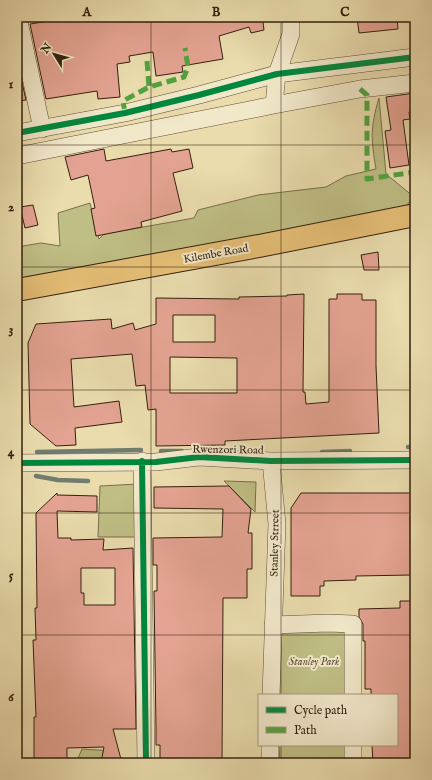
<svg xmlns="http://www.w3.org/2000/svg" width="432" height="780" viewBox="0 0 432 780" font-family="'IM FELL English',serif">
	<rect width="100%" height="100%" fill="#eadcad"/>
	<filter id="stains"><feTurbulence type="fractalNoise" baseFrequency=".005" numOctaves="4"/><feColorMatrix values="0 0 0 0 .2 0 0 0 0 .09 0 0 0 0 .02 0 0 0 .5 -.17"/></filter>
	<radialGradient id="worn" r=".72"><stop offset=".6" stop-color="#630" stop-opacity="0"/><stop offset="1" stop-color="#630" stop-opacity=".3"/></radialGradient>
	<!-- green -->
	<path fill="#bfbe84" stroke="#796f49" d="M 379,98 L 386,174 L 414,197 L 406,206 L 352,221 L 17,282 L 17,247 L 41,243 L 60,246 L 58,213 L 90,203 L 99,239 L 104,234 L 194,218 L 198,210 L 258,195 L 326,187 L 346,176 L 376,169 C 371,140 370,128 379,98 Z
		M 224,481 L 256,482 L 255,512 Z
		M 138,484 L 137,537 L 98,537 L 100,486 Z
		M 279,629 L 348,629 L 348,695 L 279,695 Z
		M 279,745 L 347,745 L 347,763 L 280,763 Z
		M 82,749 L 113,751 L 118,763 L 85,763 L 78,758 Z"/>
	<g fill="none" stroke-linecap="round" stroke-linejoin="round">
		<!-- stream -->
		<path stroke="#717c70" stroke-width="4.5" d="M 408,447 L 415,447
			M 161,451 L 182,451
			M 37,452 L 141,450
			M 322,452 L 350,451
			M 36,476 L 58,480 L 88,481"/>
	</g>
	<!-- building -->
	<path fill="#e4a392" stroke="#33200e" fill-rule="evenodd" d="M 75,17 L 271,17 L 272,20 L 263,22 L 264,30 L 251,33 L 249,27 L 219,36 L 223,59 L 182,66 L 183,72 L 156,76 L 153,52 L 129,56 L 130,62 L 117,64 L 120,97 L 98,99 L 97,91 L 46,99 L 30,24 Z
		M 357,17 L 397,17 L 398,29 L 359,33 Z
		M 17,60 L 26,100 L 17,101 Z
		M 415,93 L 415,111 L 409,112 L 410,119 L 403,120 L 409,165 L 390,168 L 385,131 L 391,130 L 386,97 Z
		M 104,149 L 106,161 L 171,149 L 172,152 L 189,149 L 193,168 L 173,173 L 182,211 L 141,222 L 142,227 L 96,236 L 91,209 L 95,208 L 88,175 L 71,180 L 65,157 Z
		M 33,205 L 38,225 L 25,228 L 20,207 Z
		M 378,252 L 379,270 L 364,270 L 361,255 Z
		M 304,294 L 303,392 L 305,392 L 306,404 L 329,402 L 329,299 L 337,299 L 337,294 L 362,294 L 362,300 L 376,300 L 376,366 L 379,433 L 225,441 L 225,445 L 156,446 L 156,409 L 148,410 L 145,385 L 136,386 L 132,354 L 71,359 L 74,407 L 119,401 L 122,422 L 75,428 L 76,445 L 56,446 L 30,424 L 28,343 L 36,324 L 111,319 L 112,329 L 133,323 L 135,330 L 156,324 L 156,298 L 239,299 L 239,297 L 287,296 L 287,295 ZM 173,315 L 215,315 L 215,342 L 173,342 ZM 170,357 L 237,358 L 237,393 L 170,393 Z
		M 229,486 L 251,509 L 248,533 L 252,533 L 252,569 L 247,569 L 247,598 L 223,598 L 222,763 L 185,763 L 185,760 L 160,760 L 160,745 L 156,745 L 156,729 L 154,591 L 157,591 L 157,565 L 153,565 L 153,538 L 222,537 L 223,509 L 154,508 L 154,487 Z
		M 57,493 L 57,495 L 97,496 L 97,512 L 57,511 L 58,538 L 71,538 L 71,540 L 104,539 L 103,550 L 133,548 L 136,729 L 113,729 L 122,763 L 101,763 L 104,747 L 67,748 L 67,763 L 34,763 L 34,717 L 36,717 L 33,640 L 36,640 L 35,608 L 37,608 L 36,513 ZM 81,568 L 115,568 L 115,605 L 84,605 L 84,593 L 81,593 Z
		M 301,493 L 415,493 L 415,518 L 410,518 L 412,575 L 356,576 L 356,580 L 324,581 L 324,586 L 320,586 L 320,596 L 291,596 L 291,508 Z
		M 400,601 L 415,601 L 415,762 L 373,763 L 372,745 L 397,745 L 397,695 L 371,695 L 371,689 L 365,689 L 365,641 L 363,641 L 363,624 L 359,617 L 359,609 L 400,608 Z"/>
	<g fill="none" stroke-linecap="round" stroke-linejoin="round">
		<defs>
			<path id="street" d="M 18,17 L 42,129
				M 274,105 L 277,74 L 291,34 L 291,17
				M 17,133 L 125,113 L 199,95 L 277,74 L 415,57
				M 17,156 L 274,105 L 360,89 L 415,83
				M 142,461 L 146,763
				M 17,463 L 156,462 L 199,457 L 271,461 L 415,460
				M 273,625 L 328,623 L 353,624 L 353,695
				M 271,695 L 277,524 L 271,461
				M 353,745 L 353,763
				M 270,763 L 270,745"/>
			<path id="primary" d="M 17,290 L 259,246 L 415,215"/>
		</defs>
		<!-- street casing -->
		<use href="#street" stroke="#614f36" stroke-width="18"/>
		<!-- primary casing -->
		<use href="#primary" stroke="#33200e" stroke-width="24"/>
		<!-- street -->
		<use href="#street" stroke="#f1e8ca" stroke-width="17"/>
		<!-- primary -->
		<use href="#primary" stroke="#e5be76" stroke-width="22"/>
		<!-- quiet -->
		<path stroke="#52a23e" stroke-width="5" stroke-dasharray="10 5" stroke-linecap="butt" d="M 147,61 L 149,87
			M 360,89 L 367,95 L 367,179 L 415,172
			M 125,113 L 123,101 L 149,87 L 184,77 L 188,67 L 185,48"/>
		<defs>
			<path id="cycleway" d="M 17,133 L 125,113 L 199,95 L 277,74 L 415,57
				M 142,461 L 146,763
				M 17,463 L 156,462 L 199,457 L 271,461 L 415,460"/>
		</defs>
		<!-- cycleway casing -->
		<use href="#cycleway" stroke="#f1e8ca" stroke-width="8"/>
		<!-- cycleway -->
		<use href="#cycleway" stroke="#00873e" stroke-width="6"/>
	</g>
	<!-- grid -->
	<path fill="none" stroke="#33200e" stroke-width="1" stroke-opacity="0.55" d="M 151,17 L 151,763M 281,17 L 281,695M 17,145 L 415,145M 17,267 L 415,267M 17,390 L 415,390M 17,513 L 415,513M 17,635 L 415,635M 281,745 L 281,763"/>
	<g text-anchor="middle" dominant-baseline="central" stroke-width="4" stroke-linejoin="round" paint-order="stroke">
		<!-- street labels -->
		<g font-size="11" fill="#33200e" stroke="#f1e8ca">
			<text transform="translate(216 254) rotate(-10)">Kilembe Road</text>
			<text transform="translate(228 450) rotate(1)">Rwenzori Road</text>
			<text transform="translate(275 543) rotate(-89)">Stanley Strreet</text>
		</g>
		<!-- park labels -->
		<g font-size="11" font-style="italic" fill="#5d4f31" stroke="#f1e8ca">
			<text x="314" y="662">Stanley Park</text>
		</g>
	</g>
	<!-- margin -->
	<rect width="432" height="780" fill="none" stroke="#eadcad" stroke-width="44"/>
	<!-- legend -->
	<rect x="258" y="694" width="140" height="52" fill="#f1e8ca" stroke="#a5987f"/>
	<rect x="266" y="707" width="20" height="6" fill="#00873e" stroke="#a5987f"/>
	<text x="294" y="714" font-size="12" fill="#33200e">Cycle path</text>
	<rect x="266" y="727" width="20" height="6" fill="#52a23e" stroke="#a5987f"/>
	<text x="294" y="734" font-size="12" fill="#33200e">Path</text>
	<!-- north arrow -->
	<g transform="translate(54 54) rotate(307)" stroke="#f1e8ca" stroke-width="3" paint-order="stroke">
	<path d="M0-3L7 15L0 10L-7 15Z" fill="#33200e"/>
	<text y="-6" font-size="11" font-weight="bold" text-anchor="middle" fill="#33200e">N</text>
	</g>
	<rect x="22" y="22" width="388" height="736" fill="none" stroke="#33200e" stroke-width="1.5"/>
	<g font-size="13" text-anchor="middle" font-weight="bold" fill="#33200e">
		<text x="87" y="16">A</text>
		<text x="216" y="16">B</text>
		<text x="345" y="16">C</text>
		<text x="11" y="88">1</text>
		<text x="11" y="211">2</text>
		<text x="11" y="333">3</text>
		<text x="11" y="456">4</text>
		<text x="11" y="579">5</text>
		<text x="11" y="701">6</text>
	</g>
	<rect width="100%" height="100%" filter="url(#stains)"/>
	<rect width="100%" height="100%" fill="url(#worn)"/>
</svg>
